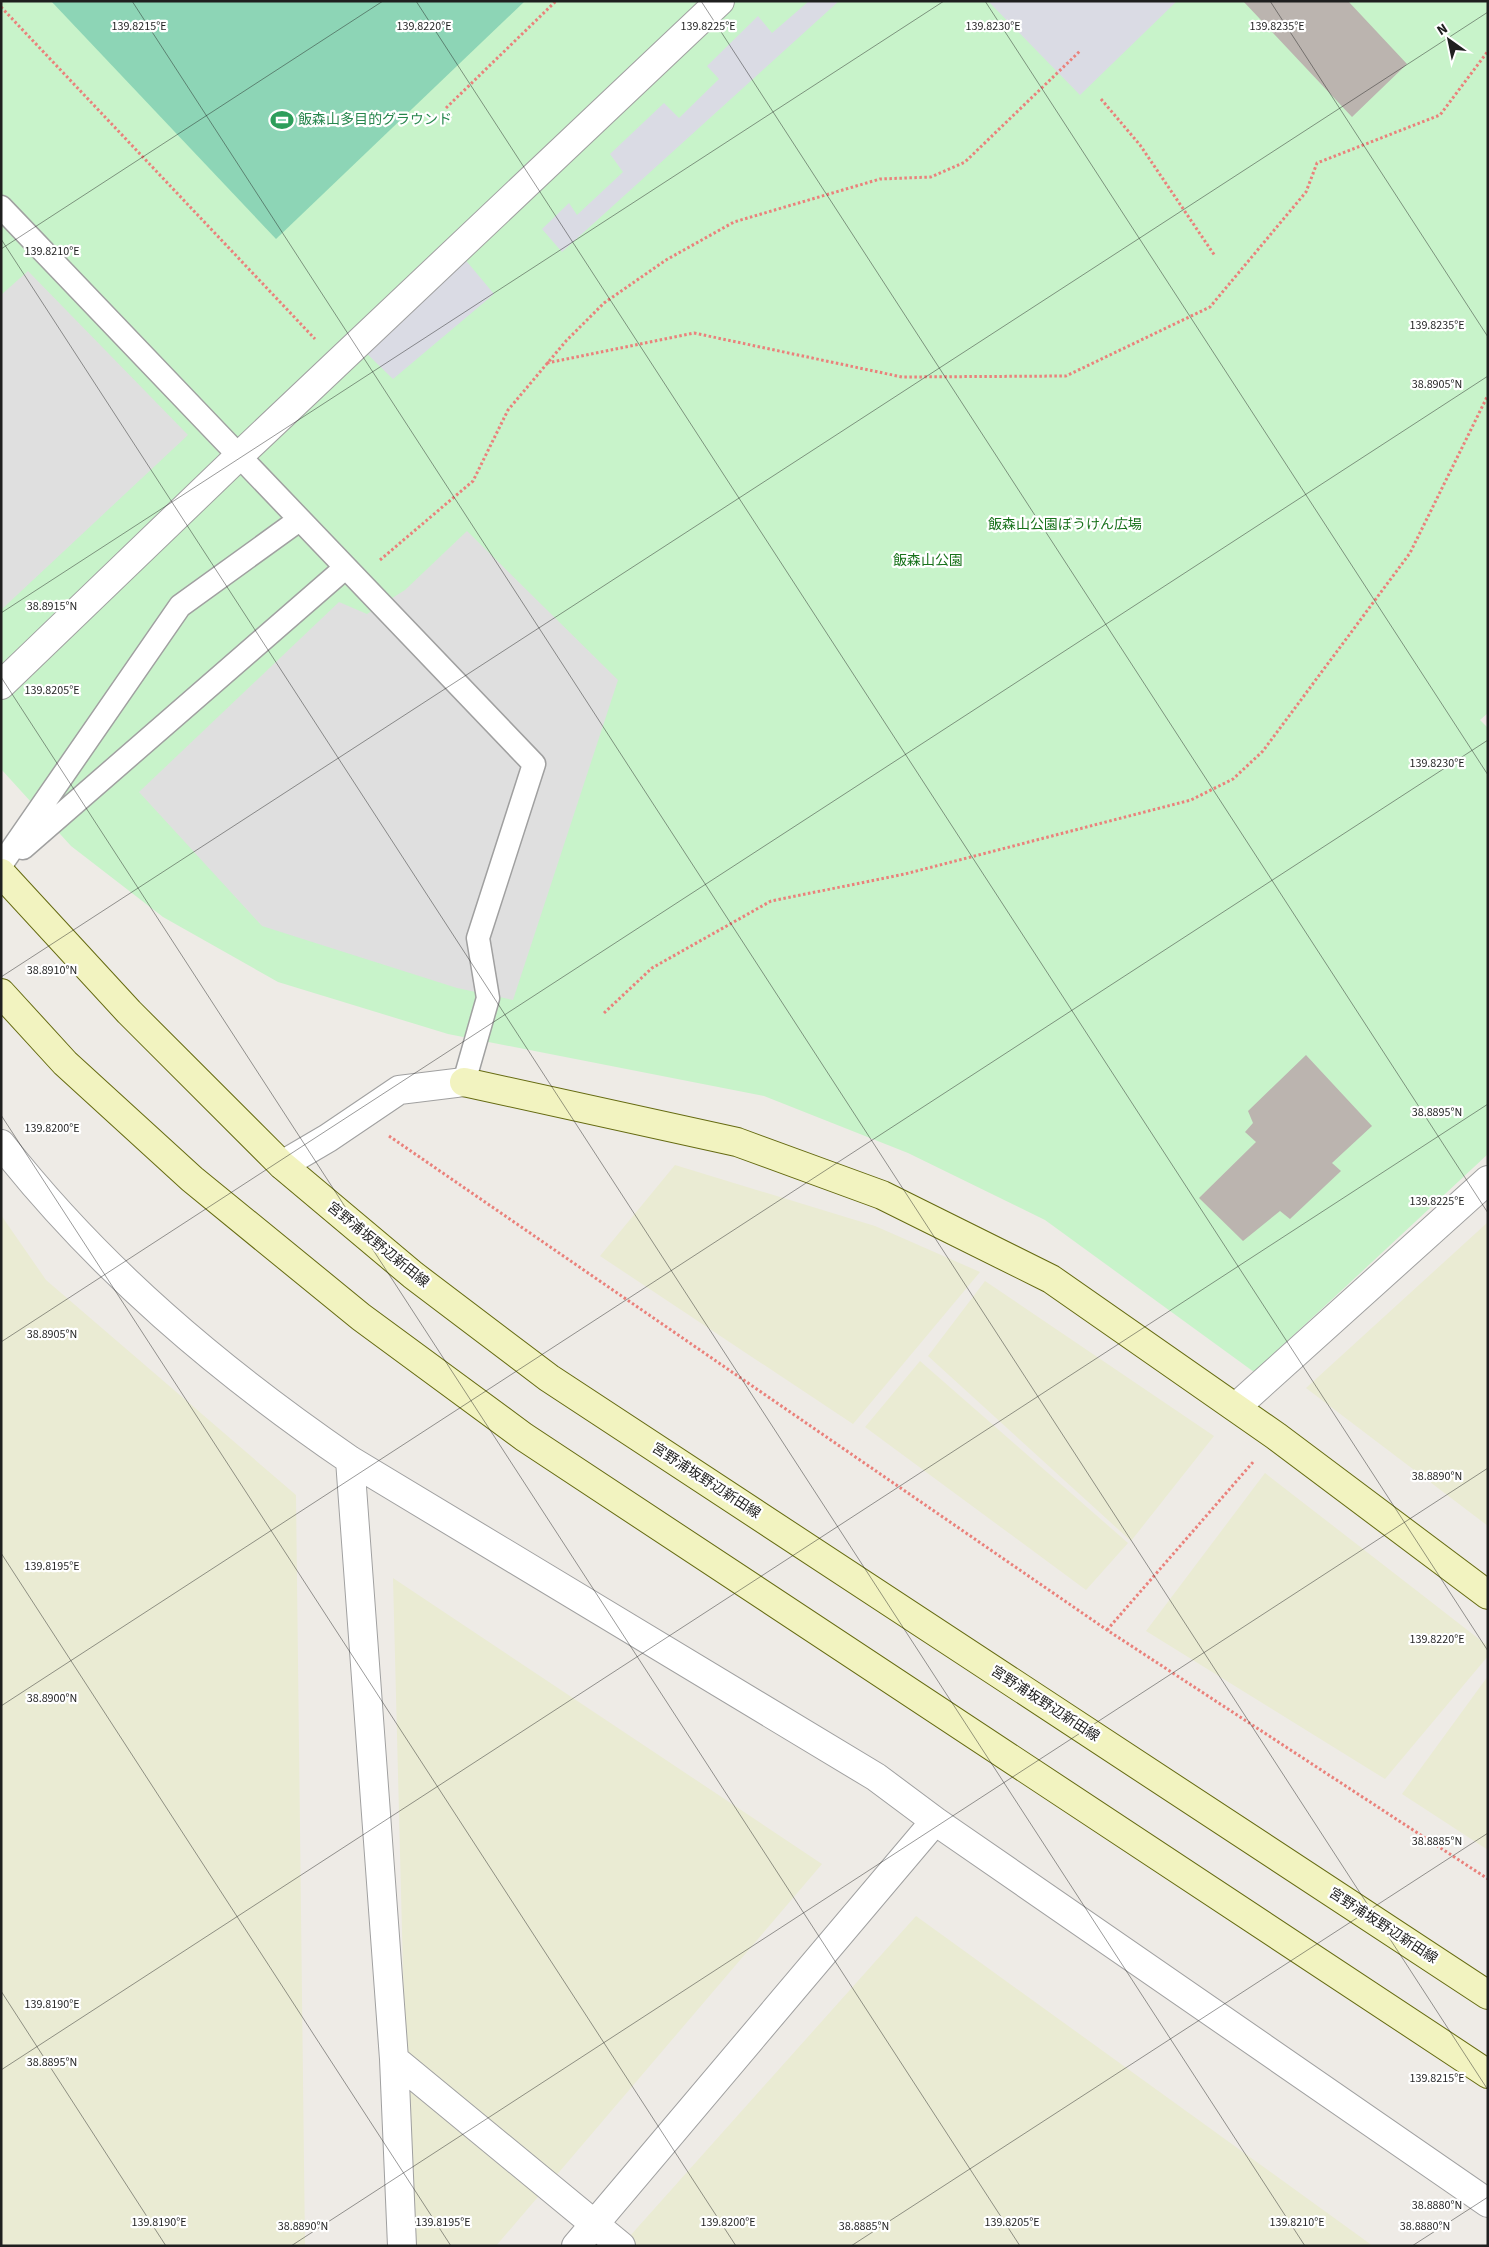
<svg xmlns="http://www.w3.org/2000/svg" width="1489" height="2247" viewBox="0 0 1489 2247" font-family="'Source Sans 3','Noto Sans JP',sans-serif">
	<rect width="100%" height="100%" fill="#eeebe6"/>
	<!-- farmland -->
	<path fill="#eaebd3" d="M 675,1165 L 875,1226 L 980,1272 L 853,1424 L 600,1256 Z
		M 1,1215 L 46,1280 L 296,1495 L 305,2246 L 1,2246 Z
		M 1488,1222 L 1488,1526 L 1306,1388 Z
		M 985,1281 L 1214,1436 L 1131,1541 L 928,1356 Z
		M 920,1361 L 1128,1543 L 1086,1590 L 865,1427 Z
		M 1265,1473 L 1488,1646 L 1488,1656 L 1385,1779 L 1146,1631 Z
		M 393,1578 L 822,1864 L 496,2246 L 410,2246 Z
		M 1488,1676 L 1488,1850 L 1402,1794 Z
		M 916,1916 L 1373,2246 L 621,2246 Z"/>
	<!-- park -->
	<path fill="#c8f3ca" d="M 1,1 L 1488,1 L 1488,713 L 1480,720 L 1488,728 L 1488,1154 L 1254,1372 L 1045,1220 L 908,1153 L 764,1096 L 448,1034 L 278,982 L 163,917 L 71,846 L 1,769 Z"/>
	<!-- pitch -->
	<path fill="#8dd5b6" d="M 51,1 L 525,1 L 276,239 Z"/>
	<!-- parking -->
	<path fill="#dfdfdf" d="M 28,271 L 188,435 L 1,610 L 1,295 Z
		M 467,531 L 618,680 L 513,1000 L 457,988 L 262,926 L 139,792 L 339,602 L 367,614 L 405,590 Z"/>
	<!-- plaza -->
	<path fill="#dadbe4" d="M 809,1 L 839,1 L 562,252 L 542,229 L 569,203 L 577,215 L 623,172 L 610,154 L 664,103 L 679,118 L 719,79 L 707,66 L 758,16 L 772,33 Z
		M 988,1 L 1177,1 L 1080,95 Z
		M 463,257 L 494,294 L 393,379 L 361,348 Z"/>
	<!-- building -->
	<path fill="#bbb4af" d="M 1243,1 L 1348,1 L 1407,64 L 1352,117 Z
		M 1306,1055 L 1372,1126 L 1332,1163 L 1341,1171 L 1290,1219 L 1280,1211 L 1243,1241 L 1199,1198 L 1256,1142 L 1245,1132 L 1253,1123 L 1248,1111 Z"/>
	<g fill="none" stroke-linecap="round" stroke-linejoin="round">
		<defs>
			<path id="lane" d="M 1,207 L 534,764 L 478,938 L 488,998 L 464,1082
				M 23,848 L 345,568
				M 1,865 L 180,606 L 299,520"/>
			<path id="street" d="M 1,685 L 240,455 L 720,1
				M 1,1144 C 100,1270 219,1370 350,1460 L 876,1777 L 935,1821 L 1488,2203
				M 282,1165 L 328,1138 L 399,1090 L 464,1082
				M 1236,1407 L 1488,1180
				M 350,1460 L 394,2059 L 402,2246
				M 394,2059 L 621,2246
				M 576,2246 L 935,1821"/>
			<path id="secondary" d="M 1,873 L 129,1012 L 282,1165 L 413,1275 L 549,1378 L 1488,1995
				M 1,993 L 65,1063 L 192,1179 L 361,1317 L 524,1437 L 1488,2074
				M 464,1082 L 737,1142 L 882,1195 L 1051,1279 L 1276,1436 L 1488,1595"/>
		</defs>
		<!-- lane casing -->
		<use href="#lane" stroke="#a0a0a0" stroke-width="25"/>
		<!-- street casing -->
		<use href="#street" stroke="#a0a0a0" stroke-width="30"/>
		<!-- secondary casing -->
		<use href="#secondary" stroke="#656a11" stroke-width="30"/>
		<!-- path -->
		<path stroke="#ea817b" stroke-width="3" stroke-dasharray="2.5 2.5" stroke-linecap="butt" d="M 1,7 L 315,339
			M 1101,99 L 1140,145 L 1215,256
			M 446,108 L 556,1
			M 547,363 L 694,333 L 902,377 L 1066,376 L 1210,307 L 1306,192 L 1317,163 L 1440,115 L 1488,51
			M 380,560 L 473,481 L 508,410 L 566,341 L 604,303 L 666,260 L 734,222 L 880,179 L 931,177 L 965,162 L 1080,51
			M 604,1013 L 652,968 L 771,901 L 905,874 L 1191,800 L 1233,779 L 1263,751 L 1410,553 L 1488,395
			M 389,1136 L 1107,1630 L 1488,1879
			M 1107,1630 L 1254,1461"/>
		<!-- lane -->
		<use href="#lane" stroke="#fff" stroke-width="22"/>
		<!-- street -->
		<use href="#street" stroke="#fff" stroke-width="28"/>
		<!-- secondary -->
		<use href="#secondary" stroke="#f2f3c0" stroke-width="28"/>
	</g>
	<!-- ticks -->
	<path fill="none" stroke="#1f1f1f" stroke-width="1" stroke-opacity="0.45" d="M 132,1 L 1488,2090M 416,1 L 1488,1651M 701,1 L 1488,1213M 985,1 L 1488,775M 1270,1 L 1488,337M 1,239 L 1305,2246M 1,249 L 383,1M 1,613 L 944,1M 1,677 L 1020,2246M 1,977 L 1488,12M 1,1115 L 736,2246M 1,1342 L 1488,376M 1,1553 L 451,2246M 1,1706 L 1488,740M 1,1991 L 166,2246M 1,2070 L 1488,1104M 291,2246 L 1488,1468M 851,2246 L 1488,1833M 1412,2246 L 1488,2197"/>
	<!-- icons -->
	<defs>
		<symbol id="stadium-bare" viewBox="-9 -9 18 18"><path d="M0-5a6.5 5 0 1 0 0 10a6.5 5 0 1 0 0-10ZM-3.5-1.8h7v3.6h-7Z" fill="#2e9e5b" stroke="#fff" stroke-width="2.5" paint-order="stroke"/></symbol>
	</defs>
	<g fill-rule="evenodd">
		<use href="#stadium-bare" x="266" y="104" width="32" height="32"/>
	</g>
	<g text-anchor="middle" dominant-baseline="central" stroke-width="4.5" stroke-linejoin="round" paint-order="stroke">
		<!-- leisure labels -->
		<g font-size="14" fill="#27864d" stroke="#fff" text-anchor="start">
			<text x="298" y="120">飯森山多目的グラウンド</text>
		</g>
		<!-- park labels -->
		<g font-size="14" fill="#18721b" stroke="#fff">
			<text x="1065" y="525">飯森山公園ぼうけん広場</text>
			<text x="928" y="561">飯森山公園</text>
		</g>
		<!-- street labels -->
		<g font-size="14" fill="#1f1f1f" stroke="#fff">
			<text transform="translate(378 1245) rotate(39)">宮野浦坂野辺新田線</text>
			<text transform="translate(706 1481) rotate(33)">宮野浦坂野辺新田線</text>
			<text transform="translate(1045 1704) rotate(33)">宮野浦坂野辺新田線</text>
			<text transform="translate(1383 1926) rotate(33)">宮野浦坂野辺新田線</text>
		</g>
	</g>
	<g font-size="12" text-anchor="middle" fill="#1f1f1f" stroke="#fff" stroke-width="4.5" stroke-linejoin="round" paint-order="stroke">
		<text x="139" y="30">139.8215°E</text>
		<text x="424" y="30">139.8220°E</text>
		<text x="708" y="30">139.8225°E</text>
		<text x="993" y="30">139.8230°E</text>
		<text x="1277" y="30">139.8235°E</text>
		<text x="52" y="255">139.8210°E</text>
		<text x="1437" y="329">139.8235°E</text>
		<text x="1437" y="388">38.8905°N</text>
		<text x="52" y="610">38.8915°N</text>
		<text x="52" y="694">139.8205°E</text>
		<text x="1437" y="767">139.8230°E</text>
		<text x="52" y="974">38.8910°N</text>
		<text x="1437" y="1116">38.8895°N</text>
		<text x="52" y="1132">139.8200°E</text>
		<text x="1437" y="1205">139.8225°E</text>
		<text x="52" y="1338">38.8905°N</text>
		<text x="1437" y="1480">38.8890°N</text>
		<text x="52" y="1570">139.8195°E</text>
		<text x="1437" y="1643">139.8220°E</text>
		<text x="52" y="1702">38.8900°N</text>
		<text x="1437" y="1845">38.8885°N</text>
		<text x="52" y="2008">139.8190°E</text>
		<text x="52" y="2066">38.8895°N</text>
		<text x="1437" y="2082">139.8215°E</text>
		<text x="1437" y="2209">38.8880°N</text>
		<text x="159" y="2226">139.8190°E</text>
		<text x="443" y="2226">139.8195°E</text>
		<text x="728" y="2226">139.8200°E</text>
		<text x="1012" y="2226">139.8205°E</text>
		<text x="1297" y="2226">139.8210°E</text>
		<text x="303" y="2230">38.8890°N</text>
		<text x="864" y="2230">38.8885°N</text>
		<text x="1425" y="2230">38.8880°N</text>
	</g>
	<!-- border -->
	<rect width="1489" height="2247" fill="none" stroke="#1f1f1f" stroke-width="5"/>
	<!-- north arrow -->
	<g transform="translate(1449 40) rotate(327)" stroke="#ffffff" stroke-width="4" paint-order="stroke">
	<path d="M0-4L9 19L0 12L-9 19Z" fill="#1f1f1f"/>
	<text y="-8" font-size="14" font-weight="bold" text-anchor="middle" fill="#1f1f1f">N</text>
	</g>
</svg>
